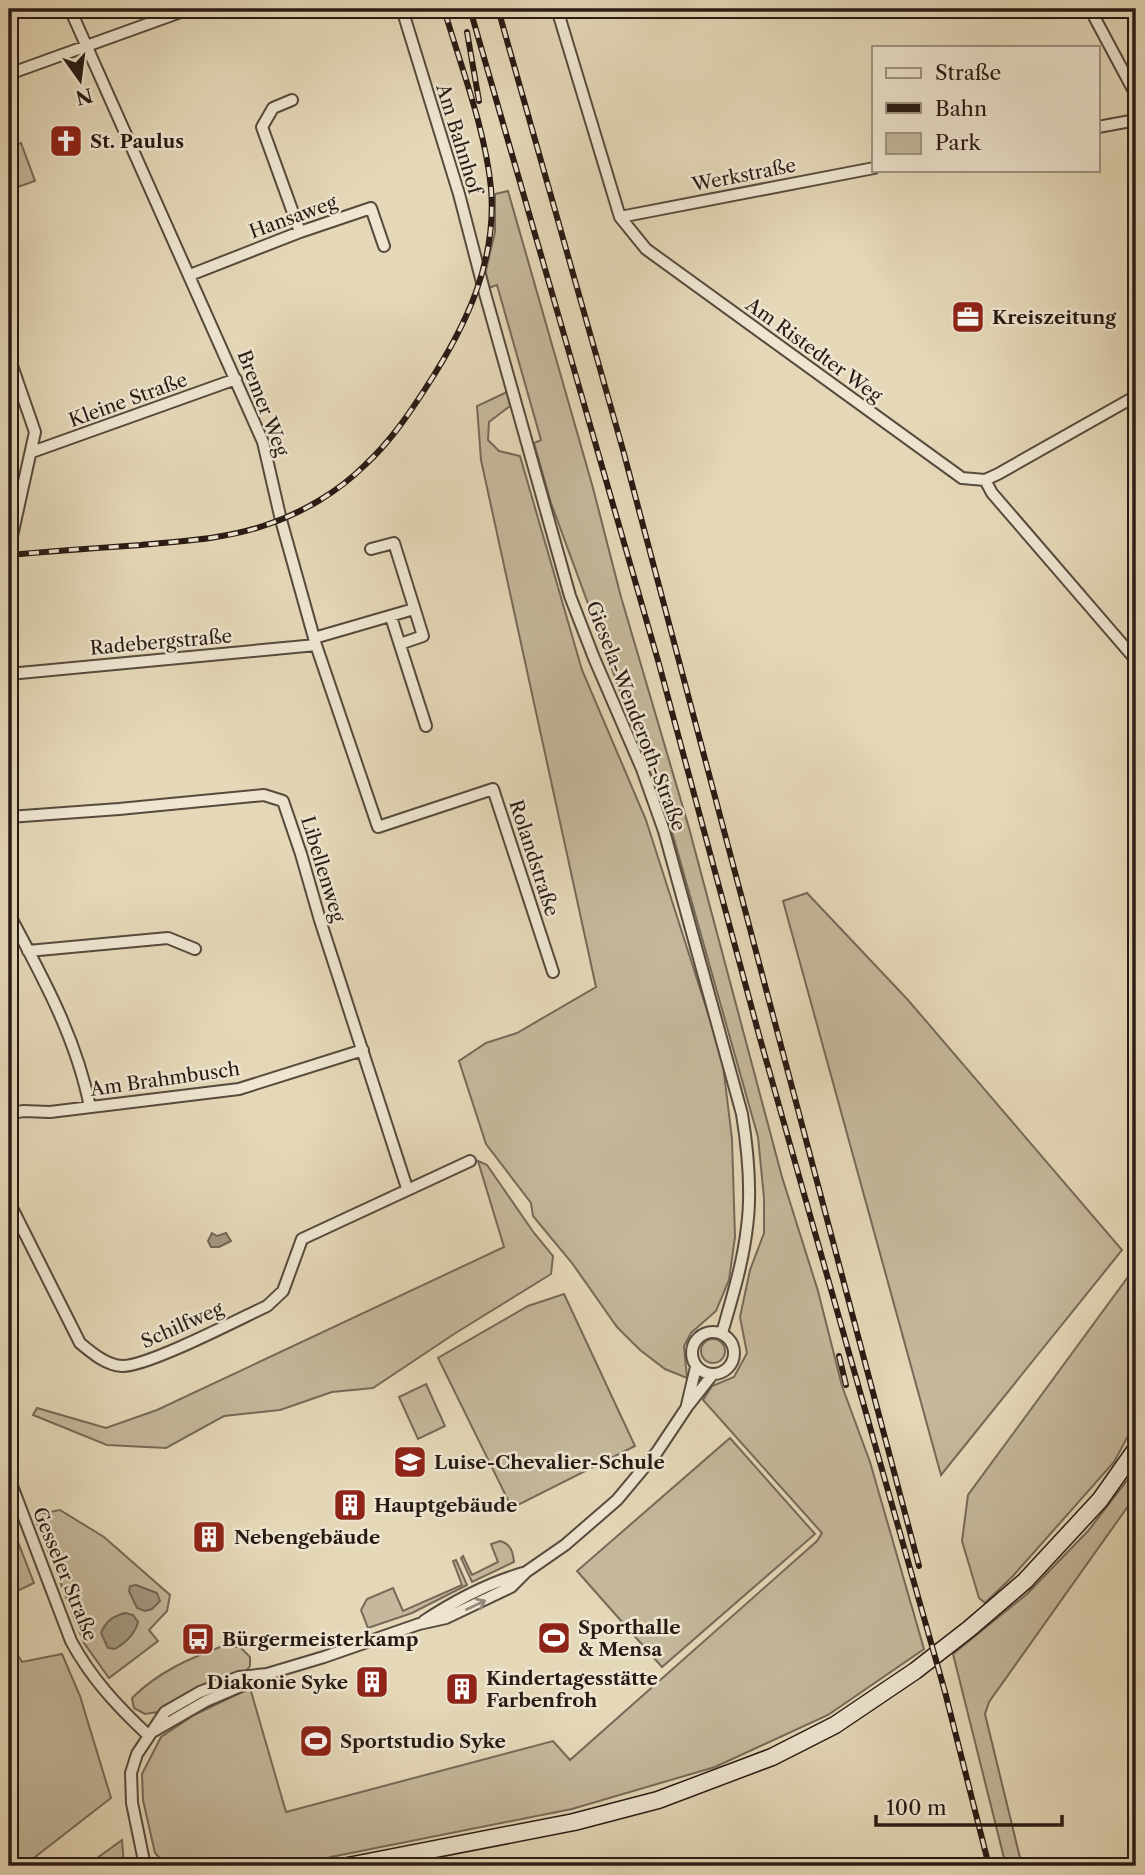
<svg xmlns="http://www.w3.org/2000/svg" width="1145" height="1875" viewBox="0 0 1145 1875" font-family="'Libre Caslon Text',serif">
	<rect width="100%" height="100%" fill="#e5d8b8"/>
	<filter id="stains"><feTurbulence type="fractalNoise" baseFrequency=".00286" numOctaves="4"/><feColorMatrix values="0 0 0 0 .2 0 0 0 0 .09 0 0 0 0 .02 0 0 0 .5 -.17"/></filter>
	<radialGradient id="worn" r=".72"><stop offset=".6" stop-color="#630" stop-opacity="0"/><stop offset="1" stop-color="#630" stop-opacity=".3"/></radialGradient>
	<!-- green -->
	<path fill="#c5b89c" stroke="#766958" stroke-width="2" d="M 21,143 L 35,181 L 9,190 L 9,148 Z
		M 508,191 L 593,488 L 621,597 L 689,828 L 782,1177 L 818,1291 L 842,1386 L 870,1462 L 924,1649 L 828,1715 L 715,1767 L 572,1809 L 331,1857 L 301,1866 L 167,1866 L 155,1853 L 143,1800 L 142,1774 L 161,1737 L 194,1715 L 250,1688 L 286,1812 L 553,1741 L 570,1760 L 817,1541 L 822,1533 L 703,1400 L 712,1386 L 734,1377 L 747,1353 L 740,1317 L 750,1270 L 764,1233 L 764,1198 L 758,1137 L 672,832 L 551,503 L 534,443 L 541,440 L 497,285 L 488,288 L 483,283 L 495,232 L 495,194 Z
		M 507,392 L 510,406 L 489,422 L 488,440 L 499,451 L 520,456 L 582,670 L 646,820 L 722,1057 L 732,1139 L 735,1237 L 729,1280 L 716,1311 L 691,1333 L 684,1346 L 687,1378 L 665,1369 L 640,1350 L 617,1327 L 572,1263 L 533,1216 L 531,1203 L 486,1144 L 459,1061 L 486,1043 L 517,1033 L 596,987 L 481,460 L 477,406 Z
		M 807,893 L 908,1000 L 1122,1250 L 941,1475 L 783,901 Z
		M 478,1161 L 487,1165 L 534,1233 L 553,1256 L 551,1274 L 454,1334 L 373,1388 L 332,1392 L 280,1410 L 224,1416 L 166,1448 L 107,1445 L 33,1415 L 37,1408 L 106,1428 L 157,1410 L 504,1247 Z
		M 1136,1266 L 1136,1421 L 1114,1462 L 1013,1576 L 985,1603 L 979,1598 L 962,1541 L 968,1495 Z
		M 564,1294 L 635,1446 L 512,1508 L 438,1358 L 528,1306 Z
		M701 1351a12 12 0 1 1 24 0a12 12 0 1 1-24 0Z
		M 426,1384 L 445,1426 L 418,1439 L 399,1397 Z
		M 730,1438 L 815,1534 L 662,1667 L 577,1571 Z
		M 1136,1469 L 1136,1495 L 989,1702 L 985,1714 L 1022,1866 L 1006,1866 L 953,1654 L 1027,1594 L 1088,1531 Z
		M 60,1510 L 104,1537 L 170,1595 L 167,1611 L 149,1630 L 158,1641 L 109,1678 L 84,1643 L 34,1515 Z
		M 9,1519 L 34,1583 L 9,1595 Z
		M 500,1541 C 511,1544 513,1552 514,1562 L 472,1582 L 461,1558 L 463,1556 L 472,1575 L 498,1562 L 491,1544 Z
		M 456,1560 L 467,1585 L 412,1613 L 368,1628 L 361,1610 L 367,1599 L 393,1588 L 403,1611 L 462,1585 L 453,1561 Z
		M 9,1641 L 22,1662 L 62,1654 L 80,1696 L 111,1798 L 26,1864 L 27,1866 L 9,1866 Z
		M 223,1646 L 240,1647 L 250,1657 L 250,1666 L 246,1671 L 190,1693 L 158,1712 L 145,1714 L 134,1708 L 132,1698 C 158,1672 190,1658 223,1646 Z
		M 122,1840 L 124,1866 L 86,1866 Z"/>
	<!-- water -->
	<path fill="#a59780" stroke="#736555" stroke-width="2" d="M 212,1233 L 217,1236 L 226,1233 L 231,1241 L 219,1247 L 211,1247 L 208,1241 Z
		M 136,1585 L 157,1593 L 160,1601 L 152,1609 L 145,1611 L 137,1608 L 129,1591 L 130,1586 Z
		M 125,1613 L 133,1615 L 138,1622 C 135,1634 125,1643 115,1649 L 108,1648 L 101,1633 C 106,1621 113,1616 125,1613 Z"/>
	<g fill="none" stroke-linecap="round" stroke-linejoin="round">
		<defs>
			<path id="minor" d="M 70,9 L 263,442 L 281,520 L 316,645 L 378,827 L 493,789 L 553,972
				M 402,9 L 459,194 L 484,290 L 570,596 L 594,658 L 642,769 L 664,831 L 742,1114 C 748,1151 752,1190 747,1227 C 743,1263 732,1298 722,1333
				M 557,9 L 620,217 L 646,249 L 962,478 L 985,480 L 998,474 L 1136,396
				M 1090,9 L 1136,95
				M 9,74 L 189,9
				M 292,100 L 273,108 L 262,127 L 300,232
				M 1098,127 L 1136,120
				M 620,217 L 874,168
				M 190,275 L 300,232 L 371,208 L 384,246
				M 9,357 L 35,432 L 12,536
				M 32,452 L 236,379
				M 985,480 L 992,493 L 1136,660
				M 371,549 L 394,543 L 423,636 L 400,644
				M 391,617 L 426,726
				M 314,638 L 414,609
				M 9,674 L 316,645
				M 9,817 L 119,809 L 264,795 L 283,801 L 301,854 L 320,920 L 407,1188
				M 9,914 C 42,976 76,1037 90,1107
				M 28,951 L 168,938 L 195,949
				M 9,1114 L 23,1111 L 50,1112 L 239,1089 L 363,1050
				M 9,1202 L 80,1343 C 92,1353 106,1365 122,1366 C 147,1367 239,1319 267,1306 L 283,1291 L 302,1239 L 470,1161
				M692 1353a21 21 0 1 1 42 0a21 21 0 1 1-42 0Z
				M 687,1405 L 696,1367
				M 9,1478 L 71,1641 C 91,1678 117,1706 148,1735
				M 424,1621 C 454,1601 489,1583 523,1573
				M 154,1731 L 206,1701 L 262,1677
				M 145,1866 L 132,1803 L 131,1773 L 137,1754 L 165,1712 L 200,1692 L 239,1677 L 267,1674 L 324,1657 L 419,1624 L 446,1618 L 511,1587 L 526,1572 L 565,1545 L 617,1500 L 657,1452 L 687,1407 L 713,1374"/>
			<path id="secondary" d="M 348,1866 L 574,1822 L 658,1800 L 772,1757 L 835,1725 L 915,1671 L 969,1629 L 1025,1581 L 1100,1500 L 1136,1449"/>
		</defs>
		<!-- minor casing -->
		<use href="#minor" stroke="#574a3d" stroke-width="14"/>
		<!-- secondary casing -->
		<use href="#secondary" stroke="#281a14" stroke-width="19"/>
		<!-- minor -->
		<use href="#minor" stroke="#eee6d1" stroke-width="10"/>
		<!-- secondary -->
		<use href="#secondary" stroke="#eee6d1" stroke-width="16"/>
		<defs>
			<path id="rail" d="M 470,9 L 659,664 L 759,1035 L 945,1692 L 989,1866
				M 498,9 L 623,450 L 919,1566
				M 467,32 L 479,101
				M 9,555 C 53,551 97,548 141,545 C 183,541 226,539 266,525 C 302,513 338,492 365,465 C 390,442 409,414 427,386 C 466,326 497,262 491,188 C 485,128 461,67 444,9
				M 839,1356 L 846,1385"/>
		</defs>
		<!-- rail casing -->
		<use href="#rail" stroke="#281a14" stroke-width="6"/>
		<!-- rail -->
		<use href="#rail" stroke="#eee6d1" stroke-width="3.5" stroke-dasharray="10" stroke-linecap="butt"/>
	</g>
	<!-- one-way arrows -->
	<defs><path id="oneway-shaft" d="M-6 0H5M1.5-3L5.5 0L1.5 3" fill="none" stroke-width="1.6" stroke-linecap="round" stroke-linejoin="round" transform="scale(1.75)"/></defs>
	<use stroke="#958a7c" href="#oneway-shaft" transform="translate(476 1605) rotate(-25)"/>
	<!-- icons -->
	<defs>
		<symbol id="church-square" viewBox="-11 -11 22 22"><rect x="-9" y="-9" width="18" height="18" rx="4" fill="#8f2418" stroke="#eee6d1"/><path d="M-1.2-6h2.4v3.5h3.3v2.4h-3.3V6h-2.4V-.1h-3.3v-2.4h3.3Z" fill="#fff"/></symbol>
		<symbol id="office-square" viewBox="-11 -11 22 22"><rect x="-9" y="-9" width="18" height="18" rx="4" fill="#8f2418" stroke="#eee6d1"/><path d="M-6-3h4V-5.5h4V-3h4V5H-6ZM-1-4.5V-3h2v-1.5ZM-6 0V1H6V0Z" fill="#fff"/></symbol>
		<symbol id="school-square" viewBox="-11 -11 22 22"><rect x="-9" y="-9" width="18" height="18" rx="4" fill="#8f2418" stroke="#eee6d1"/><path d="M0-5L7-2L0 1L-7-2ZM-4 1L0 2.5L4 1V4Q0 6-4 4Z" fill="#fff"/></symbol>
		<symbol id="building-square" viewBox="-11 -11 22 22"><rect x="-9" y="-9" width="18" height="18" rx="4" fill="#8f2418" stroke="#eee6d1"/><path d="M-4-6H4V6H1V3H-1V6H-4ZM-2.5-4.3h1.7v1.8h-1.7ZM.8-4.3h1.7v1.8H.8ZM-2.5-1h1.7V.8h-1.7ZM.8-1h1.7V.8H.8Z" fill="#fff"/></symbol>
		<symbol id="stadium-square" viewBox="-11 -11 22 22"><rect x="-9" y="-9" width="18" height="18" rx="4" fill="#8f2418" stroke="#eee6d1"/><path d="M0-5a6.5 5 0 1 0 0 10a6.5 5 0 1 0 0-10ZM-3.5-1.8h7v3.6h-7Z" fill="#fff"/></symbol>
		<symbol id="bus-square" viewBox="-11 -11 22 22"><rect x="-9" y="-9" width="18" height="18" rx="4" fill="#8f2418" stroke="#eee6d1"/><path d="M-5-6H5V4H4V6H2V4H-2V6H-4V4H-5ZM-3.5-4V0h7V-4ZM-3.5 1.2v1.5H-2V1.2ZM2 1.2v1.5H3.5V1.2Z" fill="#fff"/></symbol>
	</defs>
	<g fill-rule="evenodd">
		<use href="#church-square" x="47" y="122" width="38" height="38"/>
		<use href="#office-square" x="949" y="298" width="38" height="38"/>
		<use href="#school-square" x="391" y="1443" width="38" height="38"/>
		<use href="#building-square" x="331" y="1486" width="38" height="38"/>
		<use href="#building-square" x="190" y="1518" width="38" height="38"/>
		<use href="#stadium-square" x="535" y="1619" width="38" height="38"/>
		<use href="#bus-square" x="179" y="1620" width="38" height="38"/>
		<use href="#building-square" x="353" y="1663" width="38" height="38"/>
		<use href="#building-square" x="443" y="1670" width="38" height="38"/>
		<use href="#stadium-square" x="297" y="1722" width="38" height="38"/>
	</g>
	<g text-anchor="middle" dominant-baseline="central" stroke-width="5" stroke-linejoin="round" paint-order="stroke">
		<!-- street labels -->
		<g font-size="19" fill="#281a14" stroke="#eee6d1">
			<text transform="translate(459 139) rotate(73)">Am Bahnhof</text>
			<text transform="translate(744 175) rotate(-11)">Werkstraße</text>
			<text transform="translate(293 217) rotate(-20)">Hansaweg</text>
			<text transform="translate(814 350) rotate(36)">Am Ristedter Weg</text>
			<text transform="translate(128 400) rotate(-20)">Kleine Straße</text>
			<text transform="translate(263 403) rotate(69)">Bremer Weg</text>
			<text transform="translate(161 642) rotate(-5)">Radebergstraße</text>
			<text transform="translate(636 716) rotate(69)">Giesela-Wenderoth-Straße</text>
			<text transform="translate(534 858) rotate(72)">Rolandstraße</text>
			<text transform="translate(323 869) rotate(73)">Libellenweg</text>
			<text transform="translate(165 1079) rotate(-8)">Am Brahmbusch</text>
			<text transform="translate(182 1325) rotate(-24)">Schilfweg</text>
			<text transform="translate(65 1574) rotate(68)">Gesseler Straße</text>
		</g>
		<!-- poi labels -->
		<g font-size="19" font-weight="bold" fill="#281a14" stroke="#eee6d1" text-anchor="start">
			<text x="90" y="141">St. Paulus</text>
			<text x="992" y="317">Kreiszeitung</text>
			<text x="434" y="1462">Luise-Chevalier-Schule</text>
			<text x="374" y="1505">Hauptgebäude</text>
			<text x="234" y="1537">Nebengebäude</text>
			<text x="578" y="1627">Sporthalle<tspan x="578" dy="22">&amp; Mensa</tspan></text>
			<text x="222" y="1639">Bürgermeisterkamp</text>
			<text x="486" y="1678">Kindertagesstätte<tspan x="486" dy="22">Farbenfroh</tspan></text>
			<text x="348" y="1682" text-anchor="end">Diakonie Syke</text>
			<text x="340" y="1741">Sportstudio Syke</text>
		</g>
	</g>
	<!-- margin -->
	<rect width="1145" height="1875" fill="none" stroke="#e5d8b8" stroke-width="35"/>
	<rect x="10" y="10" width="1124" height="1854" fill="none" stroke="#281a14" stroke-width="3.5"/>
	<rect x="18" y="18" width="1110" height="1840" fill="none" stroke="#281a14" stroke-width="2"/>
	<!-- legend -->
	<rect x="872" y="46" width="228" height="126" fill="#eee6d1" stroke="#9f9485" stroke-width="2"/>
	<rect x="886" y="68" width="35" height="10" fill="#eee6d1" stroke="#9f9485" stroke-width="2"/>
	<text x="935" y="80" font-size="21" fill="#281a14">Straße</text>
	<rect x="886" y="103" width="35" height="10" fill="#281a14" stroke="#9f9485" stroke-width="2"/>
	<text x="935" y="116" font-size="21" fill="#281a14">Bahn</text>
	<rect x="886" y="133" width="35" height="21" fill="#c5b89c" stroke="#9f9485" stroke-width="2"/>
	<text x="935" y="150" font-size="21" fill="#281a14">Park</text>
	<!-- north arrow -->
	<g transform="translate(80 80) rotate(166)" stroke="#eee6d1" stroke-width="5" paint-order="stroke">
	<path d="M0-5L12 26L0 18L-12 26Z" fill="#281a14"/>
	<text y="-10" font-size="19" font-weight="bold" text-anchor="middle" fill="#281a14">N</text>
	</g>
	<!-- scale -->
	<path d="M876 1815v10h186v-10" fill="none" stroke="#281a14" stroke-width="3.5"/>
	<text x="886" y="1815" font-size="21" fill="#281a14" stroke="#eee6d1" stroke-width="5" paint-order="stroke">100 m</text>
	<rect width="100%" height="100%" filter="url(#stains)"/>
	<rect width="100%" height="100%" fill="url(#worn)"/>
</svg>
